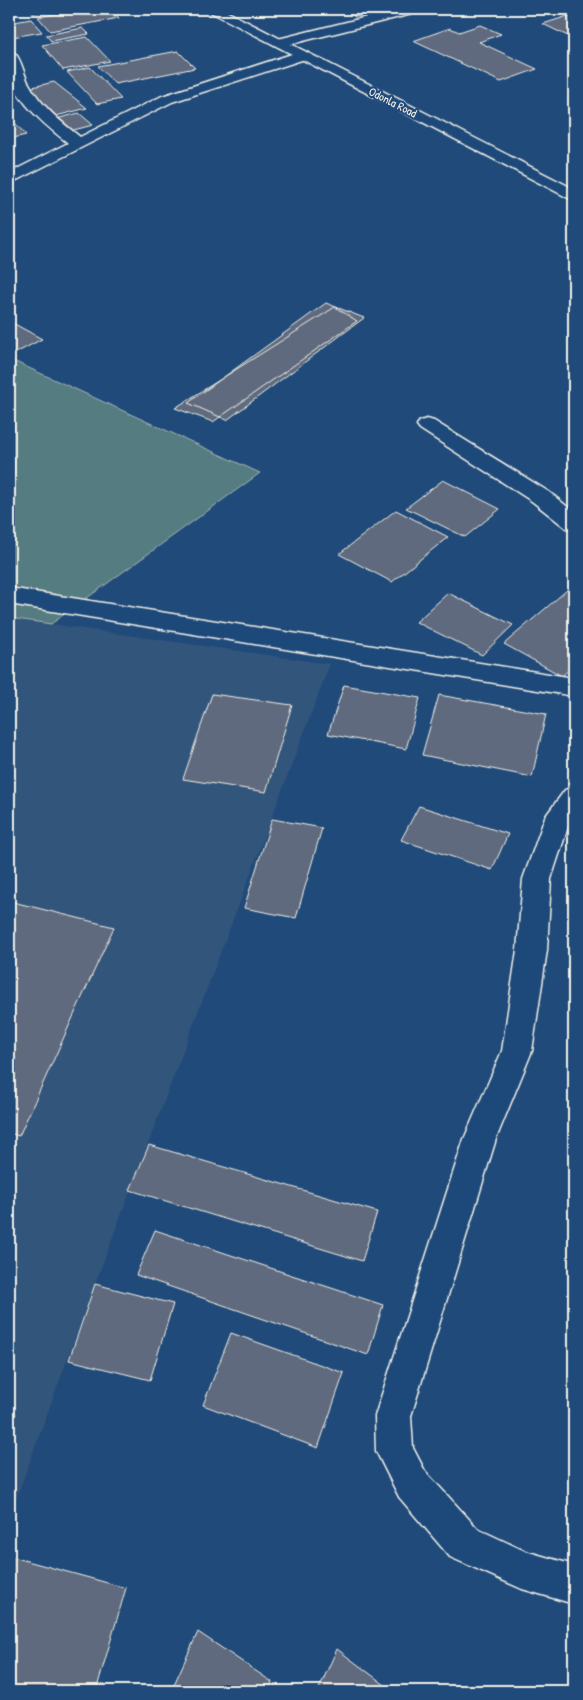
<svg xmlns="http://www.w3.org/2000/svg" width="583" height="1700" viewBox="0 0 583 1700" font-family="'Patrick Hand',sans-serif">
	<rect width="100%" height="100%" fill="#1f4a7a"/>
	<filter id="ink" filterUnits="userSpaceOnUse"><feTurbulence type="fractalNoise" baseFrequency=".02" numOctaves="2"/><feDisplacementMap in="SourceGraphic" scale="10" xChannelSelector="R" yChannelSelector="G"/><feConvolveMatrix kernelMatrix="1 2 1 2 8 2 1 2 1" color-interpolation-filters="sRGB"/></filter>
	<g filter="url(#ink)">
		<!-- built -->
		<path fill="#32547b" d="M 9,618 L 330,664 L 95,1284 L 9,1518 Z"/>
		<!-- green -->
		<path fill="#547b81" stroke="#a4b6b4" d="M 9,359 L 260,473 L 51,624 L 9,618 Z"/>
		<!-- building -->
		<path fill="#5f6b7e" stroke="#f4f1e8" d="M 29,9 L 56,9 L 33,13 Z
			M 88,9 L 110,9 L 119,18 L 50,31 L 38,17 Z
			M 343,9 L 389,9 L 355,17 Z
			M 574,14 L 574,39 L 543,24 Z
			M 31,19 L 42,32 L 12,37 L 9,34 L 9,23 Z
			M 480,25 L 501,34 L 479,42 L 537,69 L 501,82 L 413,41 L 450,28 L 459,32 Z
			M 83,28 L 89,34 L 51,41 L 46,35 Z
			M 87,37 L 110,61 L 63,70 L 42,45 Z
			M 178,51 L 195,68 L 115,84 L 98,66 Z
			M 90,67 L 121,99 L 97,104 L 67,72 Z
			M 54,82 L 87,108 L 56,116 L 24,89 Z
			M 79,113 L 93,125 L 70,131 L 56,119 Z
			M 15,123 L 26,135 L 9,139 L 9,125 Z
			M 326,303 L 364,318 L 227,420 L 188,403 Z
			M 335,307 L 357,321 L 213,422 L 175,408 Z
			M 9,321 L 42,339 L 14,354 L 9,351 Z
			M 443,480 L 500,509 L 465,537 L 406,508 Z
			M 396,510 L 448,537 L 392,582 L 339,554 Z
			M 574,584 L 574,665 L 562,676 L 504,644 Z
			M 448,593 L 513,625 L 482,655 L 416,622 Z
			M 344,685 L 420,698 L 406,749 L 328,734 Z
			M 212,694 L 292,705 L 266,792 L 183,779 Z
			M 439,695 L 546,714 L 532,777 L 422,755 Z
			M 419,806 L 508,834 L 492,870 L 401,840 Z
			M 272,819 L 322,828 L 296,918 L 244,908 Z
			M 9,901 L 114,927 L 19,1136 L 9,1133 Z
			M 149,1145 L 377,1212 L 362,1261 L 130,1190 Z
			M 155,1230 L 383,1305 L 368,1355 L 136,1275 Z
			M 95,1284 L 173,1304 L 150,1380 L 69,1360 Z
			M 231,1333 L 344,1373 L 318,1448 L 203,1405 Z
			M 9,1556 L 126,1588 L 96,1691 L 9,1691 Z
			M 198,1632 L 272,1682 L 268,1691 L 171,1691 Z
			M 337,1649 L 393,1691 L 318,1691 Z"/>
		<g fill="none" stroke-linecap="round" stroke-linejoin="round">
			<defs>
				<path id="minor" d="M 399,9 L 422,9 L 420,12 L 279,47 L 272,43 L 274,40 Z
					M 9,50 C 20,52 23,72 28,82 C 40,105 60,121 80,137 L 162,96 L 298,52 L 303,51 L 310,55 L 308,58 L 172,102 L 9,184 L 9,173 L 68,143 C 47,127 14,99 9,73 C 7,66 9,56 9,50 Z
					M 427,419 L 434,421 L 549,492 L 574,512 L 574,530 L 566,528 L 533,502 L 420,429 L 417,425 L 420,421 Z
					M 9,588 L 574,678 L 574,696 L 9,604 Z
					M 574,787 L 574,817 L 568,827 L 551,879 L 547,950 L 532,1051 L 496,1139 L 411,1416 L 413,1448 L 425,1471 L 478,1529 L 525,1551 L 574,1565 L 574,1604 L 522,1589 L 450,1557 L 399,1497 L 376,1451 L 375,1416 L 464,1139 L 502,1051 L 517,950 L 523,879 L 545,817 L 565,790 Z"/>
				<path id="tertiary" d="M 205,9 L 222,9 L 574,189 L 574,201 Z"/>
			</defs>
			<!-- minor casing -->
			<use href="#minor" stroke="#f4f1e8" stroke-width="3"/>
			<!-- tertiary casing -->
			<use href="#tertiary" stroke="#f4f1e8" stroke-width="3"/>
			<!-- minor -->
			<use href="#minor" fill="#1f4a7a" fill-rule="evenodd"/>
			<!-- tertiary -->
			<use href="#tertiary" fill="#1f4a7a" fill-rule="evenodd"/>
		</g>
	</g>
	<g text-anchor="middle" dominant-baseline="central" stroke-width="4" stroke-linejoin="round" paint-order="stroke">
		<!-- far-street labels -->
		<g font-size="12" fill="#f4f1e8" stroke="#1f4a7a">
			<text transform="translate(393 102) rotate(27)">Odonla Road</text>
		</g>
	</g>
	<!-- margin -->
	<rect width="583" height="1700" fill="none" stroke="#1f4a7a" stroke-width="30"/>
	<rect x="15" y="15" width="553" height="1670" fill="none" stroke="#f4f1e8" stroke-width="2" filter="url(#ink)"/>
</svg>
